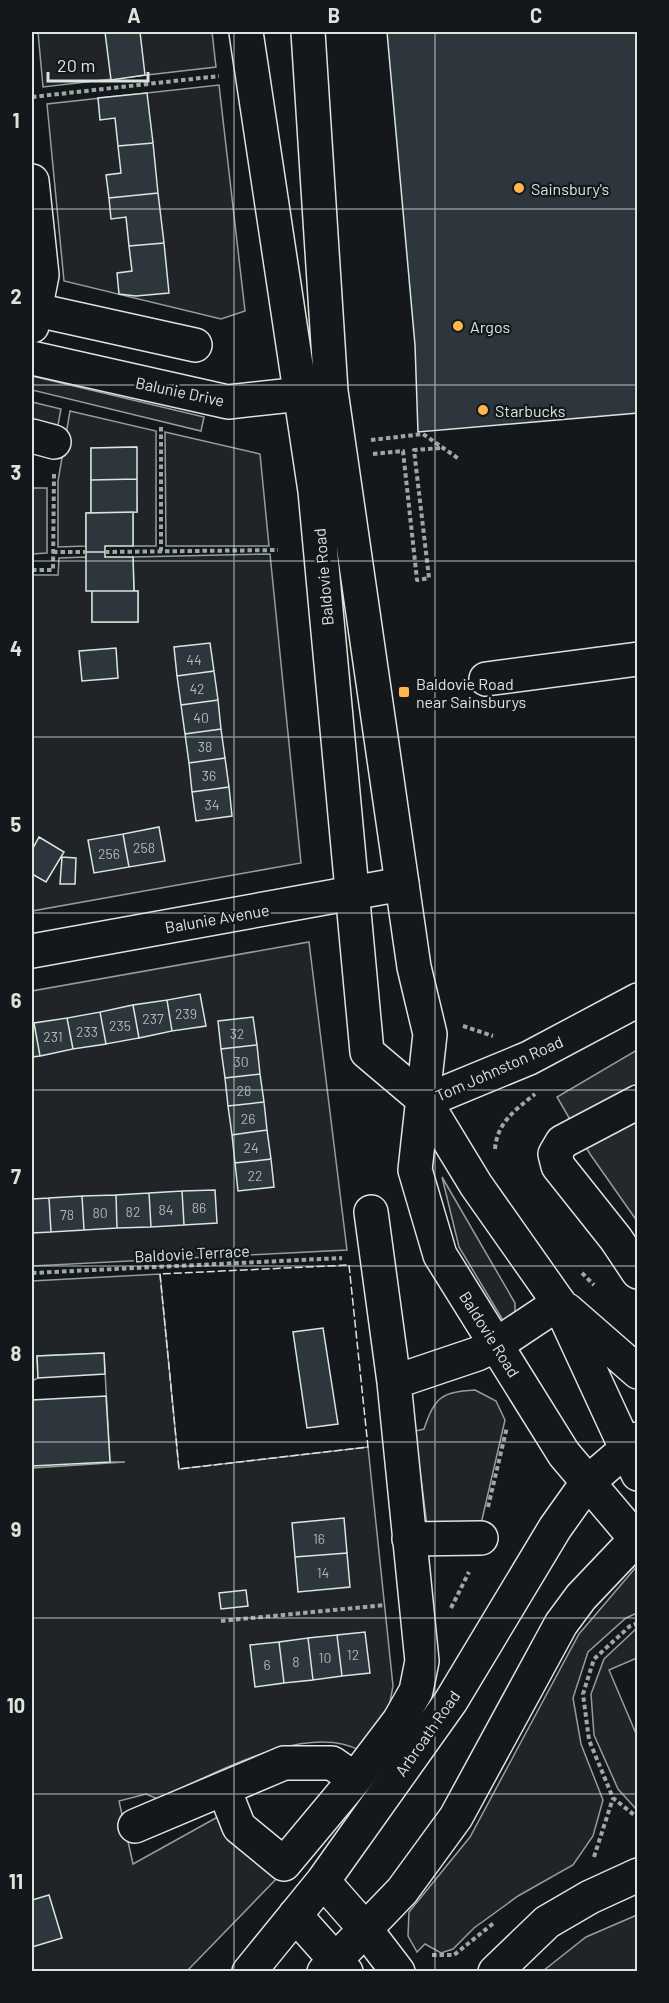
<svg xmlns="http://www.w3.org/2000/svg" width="669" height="2003" viewBox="0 0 669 2003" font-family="Barlow,sans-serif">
	<rect width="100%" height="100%" fill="#14181c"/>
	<!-- green -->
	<path fill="#202428" stroke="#939e99" stroke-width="1.5" d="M 38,32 L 212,32 L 216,67 L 43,87 Z
		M 219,85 L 245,311 L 221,319 L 64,281 L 47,104 Z
		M 32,376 L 204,417 L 201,431 L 32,390 Z
		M 32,402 L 61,409 L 58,425 L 32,419 Z
		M 70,411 L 156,431 L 156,546 L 133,546 L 133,512 L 137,512 L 136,447 L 91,448 L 91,513 L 86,513 L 86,546 L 58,547 L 58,481 Z
		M 165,432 L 260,454 L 269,546 L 166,546 Z
		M 270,554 L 301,863 L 32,911 L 32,575 L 58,575 L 59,558 L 86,557 L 92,591 L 92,622 L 138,622 L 138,591 L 134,591 L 133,557 Z
		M 309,942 L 347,1250 L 32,1266 L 32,991 Z
		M 442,1177 L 515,1303 L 515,1318 L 504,1322 L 459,1247 Z
		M 160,1274 L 179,1469 L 368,1447 L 393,1686 L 388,1713 L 361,1751 C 306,1720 211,1776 158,1799 L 146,1794 L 119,1801 L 133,1864 L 223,1814 L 281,1874 L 187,1971 L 32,1971 L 32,1468 L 125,1462 L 110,1462 L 104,1353 L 37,1356 L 38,1378 L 32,1381 L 32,1281 Z
		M 475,1390 L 496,1401 L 505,1420 L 481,1524 L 427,1525 L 415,1431 L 424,1429 C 435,1397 441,1392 475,1390 Z
		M 637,1566 L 637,1613 L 626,1618 L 588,1652 L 573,1698 L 581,1744 L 603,1800 L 593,1836 L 573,1865 L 518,1896 L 474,1928 L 453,1949 L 441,1953 L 425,1944 L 417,1952 L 408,1936 L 409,1912 L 470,1837 L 579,1634 Z
		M 637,1628 L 637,1658 L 609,1670 L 637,1736 L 637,1810 L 618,1789 L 594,1735 L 591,1694 L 604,1659 Z
		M 637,1915 L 637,1971 L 543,1971 L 586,1937 Z"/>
	<!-- parking -->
	<path fill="#24282b" stroke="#939e99" stroke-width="1.5" d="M 32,488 L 47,488 L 47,553 L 32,554 Z
		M 637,1050 L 637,1221 L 590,1154 L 557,1097 Z"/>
	<!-- building -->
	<path fill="#2c363c" stroke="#d8e6dc" stroke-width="1.5" d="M 105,32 L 140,32 L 145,75 L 111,80 Z
		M 387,32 L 638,32 L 638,413 L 418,432 L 415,345 Z
		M 147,93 L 153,143 L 118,146 L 115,118 L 100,120 L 98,98 Z
		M 153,143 L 158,193 L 109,198 L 106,175 L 121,173 L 118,146 Z
		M 158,193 L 164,243 L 129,246 L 126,217 L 111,219 L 109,198 Z
		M 164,243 L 169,293 L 136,296 L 119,294 L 117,273 L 132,271 L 129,246 Z
		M 137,447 L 137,479 L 91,480 L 91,448 Z
		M 137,479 L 137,512 L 91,513 L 91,480 Z
		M 133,512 L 133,546 L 105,546 L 105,552 L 86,552 L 86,513 Z
		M 86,552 L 105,552 L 105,557 L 133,557 L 134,591 L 86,591 Z
		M 92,591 L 138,591 L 138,622 L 92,622 Z
		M 210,643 L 214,671 L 177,676 L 174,647 Z
		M 116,648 L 118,678 L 82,681 L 79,651 Z
		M 214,671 L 218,700 L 181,705 L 177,676 Z
		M 218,700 L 221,729 L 185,734 L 181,705 Z
		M 221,729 L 225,758 L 189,763 L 185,734 Z
		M 225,758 L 229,787 L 192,792 L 189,763 Z
		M 229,787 L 232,816 L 196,821 L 192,792 Z
		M 159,827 L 165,861 L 129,867 L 123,834 Z
		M 123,834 L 129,867 L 94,873 L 88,840 Z
		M 39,837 L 64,852 L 46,882 L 32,874 L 32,850 Z
		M 62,857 L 76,858 L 75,884 L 60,884 Z
		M 200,994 L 206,1026 L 172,1031 L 167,1000 Z
		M 167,1000 L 172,1031 L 139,1038 L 133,1005 Z
		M 133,1005 L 139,1038 L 106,1044 L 100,1012 Z
		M 100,1012 L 106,1044 L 73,1049 L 67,1018 Z
		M 253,1017 L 257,1045 L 221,1049 L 218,1021 Z
		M 67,1018 L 73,1049 L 40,1056 L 34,1023 Z
		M 34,1023 L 40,1056 L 32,1057 L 32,1024 Z
		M 257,1045 L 260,1074 L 225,1078 L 221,1049 Z
		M 260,1074 L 264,1102 L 228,1106 L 225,1078 Z
		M 264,1102 L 267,1130 L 232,1135 L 228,1106 Z
		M 267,1130 L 271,1159 L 235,1163 L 232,1135 Z
		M 271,1159 L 274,1187 L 238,1191 L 235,1163 Z
		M 215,1190 L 217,1223 L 184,1225 L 182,1191 Z
		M 182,1191 L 184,1225 L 151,1227 L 149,1193 Z
		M 149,1193 L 151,1227 L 117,1228 L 116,1195 Z
		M 116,1195 L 117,1228 L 84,1230 L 82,1196 Z
		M 82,1196 L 84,1230 L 51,1232 L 49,1198 Z
		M 49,1198 L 51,1232 L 32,1233 L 32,1199 Z
		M 323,1328 L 338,1424 L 307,1428 L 293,1332 Z
		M 104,1353 L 105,1374 L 38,1378 L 37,1356 Z
		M 106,1396 L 110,1462 L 32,1466 L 32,1400 Z
		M 344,1518 L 347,1553 L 295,1557 L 292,1523 Z
		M 347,1553 L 350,1587 L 298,1592 L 295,1557 Z
		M 246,1590 L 248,1606 L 221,1609 L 219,1593 Z
		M 365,1632 L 370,1673 L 342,1676 L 337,1635 Z
		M 337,1635 L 342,1676 L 313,1680 L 308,1638 Z
		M 308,1638 L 313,1680 L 284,1683 L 279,1642 Z
		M 279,1642 L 284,1683 L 255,1687 L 250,1645 Z
		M 49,1895 L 62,1938 L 32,1947 L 32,1900 Z"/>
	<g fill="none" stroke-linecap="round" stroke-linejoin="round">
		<defs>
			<path id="minor" d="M 32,181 L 42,275 L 32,326
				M 32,309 L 195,345
				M 32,358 L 228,402 L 329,391
				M 32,436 L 54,442
				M 486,679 L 638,659
				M 32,951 L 402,884
				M 425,1101 L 529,1058 L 638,1000
				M 638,1102 L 562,1142 L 555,1154 L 558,1166 L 616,1239 L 638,1272
				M 371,1212 L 394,1382
				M 409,1539 L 481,1538
				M 224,1789 L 239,1827 L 284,1864 L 355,1779 L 399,1721 L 416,1691 L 422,1661 L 394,1382 L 477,1354 L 496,1345 L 559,1303
				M 135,1826 L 284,1763 L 332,1763 L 355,1779
				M 495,1972 L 547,1922 L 590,1897 L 638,1875"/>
			<path id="major" d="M 246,32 L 315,491 L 367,1052 L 425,1101 L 476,1185 L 559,1303 L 638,1474
				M 308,32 L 331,391 L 414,967 L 430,1034 L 415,1170 L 440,1255 L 564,1454 L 636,1539
				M 567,1310 L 638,1372
				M 323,1881 L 366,1930 L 398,1972
				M 295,1915 L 346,1972
				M 249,1972 L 323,1881 L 451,1701 L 555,1528 L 587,1483 L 638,1439
				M 324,1972 L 402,1891 L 456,1817 L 561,1624 L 581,1597 L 638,1537"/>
		</defs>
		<!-- minor casing -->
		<use href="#minor" stroke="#d8e6dc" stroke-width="36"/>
		<!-- major casing -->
		<use href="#major" stroke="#d8e6dc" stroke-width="36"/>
		<!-- path -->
		<path stroke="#9da8a2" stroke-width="4" stroke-dasharray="4.5 3" stroke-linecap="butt" d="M 32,97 L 219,76
			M 161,427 L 161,551
			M 371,440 L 423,434 L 459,459
			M 373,454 L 403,451 L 417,580 L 429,578 L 414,450 L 441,448
			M 53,552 L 86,552
			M 105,552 L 278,550
			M 32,570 L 53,570 L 54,473
			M 463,1026 L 493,1036
			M 495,1149 C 497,1123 515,1110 535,1094
			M 32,1273 L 342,1258
			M 582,1273 L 594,1285
			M 488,1507 L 507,1427
			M 451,1608 L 469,1572
			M 221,1621 L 385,1605
			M 638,1623 L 630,1626 L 594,1659 L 583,1694 L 589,1740 L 613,1798 L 638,1818
			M 594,1857 L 613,1798
			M 432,1955 L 454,1955 L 495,1922"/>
		<!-- minor -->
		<use href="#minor" stroke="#14181c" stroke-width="33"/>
		<!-- major -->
		<use href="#major" stroke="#14181c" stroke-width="33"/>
		<!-- fence -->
		<path stroke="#d8e6dc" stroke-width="1.5" stroke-dasharray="8 3" stroke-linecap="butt" d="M 349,1265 L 368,1447 L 179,1469 L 160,1274 Z"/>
	</g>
	<!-- grid -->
	<path fill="none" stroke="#d8e6dc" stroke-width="1.5" stroke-opacity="0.55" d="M 234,32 L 234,1972M 435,32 L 435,1972M 32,209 L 638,209M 32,385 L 638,385M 32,561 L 638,561M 32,737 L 638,737M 32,913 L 638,913M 32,1090 L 638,1090M 32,1266 L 638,1266M 32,1442 L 638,1442M 32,1618 L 638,1618M 32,1794 L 638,1794"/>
	<!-- markers -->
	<g fill="#ffb74d" stroke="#14181c" stroke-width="2">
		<circle cx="519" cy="188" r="6"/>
		<circle cx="458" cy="326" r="6"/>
		<circle cx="483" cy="410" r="6"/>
		<rect x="398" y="686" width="12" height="12" rx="3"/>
	</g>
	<g text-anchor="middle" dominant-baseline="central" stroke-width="4.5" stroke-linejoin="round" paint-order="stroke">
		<!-- number labels -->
		<g font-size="14" fill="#adbab4">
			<text x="194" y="659">44</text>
			<text x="197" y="688">42</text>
			<text x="201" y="717">40</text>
			<text x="205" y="746">38</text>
			<text x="209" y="775">36</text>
			<text x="212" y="804">34</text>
			<text x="144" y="847">258</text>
			<text x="109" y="853">256</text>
			<text x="186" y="1013">239</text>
			<text x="153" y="1018">237</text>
			<text x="120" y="1025">235</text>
			<text x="87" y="1031">233</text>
			<text x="237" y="1033">32</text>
			<text x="53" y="1036">231</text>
			<text x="241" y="1061">30</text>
			<text x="244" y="1090">28</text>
			<text x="248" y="1118">26</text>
			<text x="251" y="1147">24</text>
			<text x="255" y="1175">22</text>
			<text x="199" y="1207">86</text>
			<text x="166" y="1209">84</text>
			<text x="133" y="1211">82</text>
			<text x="100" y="1212">80</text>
			<text x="67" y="1214">78</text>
			<text x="319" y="1538">16</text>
			<text x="323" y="1572">14</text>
			<text x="353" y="1654">12</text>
			<text x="325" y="1657">10</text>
			<text x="296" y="1661">8</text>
			<text x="267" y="1664">6</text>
		</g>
		<!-- poi labels -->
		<g font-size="16" fill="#d8e6dc" stroke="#14181c" text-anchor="start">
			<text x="531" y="188">Sainsbury's</text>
			<text x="470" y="326">Argos</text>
			<text x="495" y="410">Starbucks</text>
			<text x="416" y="683">Baldovie Road<tspan x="416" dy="18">near Sainsburys</tspan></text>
		</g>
		<!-- street labels -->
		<g font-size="16" fill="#d8e6dc" stroke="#14181c">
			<text transform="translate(180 391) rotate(12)">Balunie Drive</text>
			<text transform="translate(323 577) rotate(-95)">Baldovie Road</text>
			<text transform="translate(217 918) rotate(-10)">Balunie Avenue</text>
			<text transform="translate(499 1068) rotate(-24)">Tom Johnston Road</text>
			<text transform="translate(192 1253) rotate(-3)">Baldovie Terrace</text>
			<text transform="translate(490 1334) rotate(58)">Baldovie Road</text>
			<text transform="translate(427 1733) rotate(-55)">Arbroath Road</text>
		</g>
	</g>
	<!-- border -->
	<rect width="669" height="2003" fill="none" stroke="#14181c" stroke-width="66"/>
	<!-- scale -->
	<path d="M48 72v9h100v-9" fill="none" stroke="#d8e6dc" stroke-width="3"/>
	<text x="57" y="72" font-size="18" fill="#d8e6dc" stroke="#14181c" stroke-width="4.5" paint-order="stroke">20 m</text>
	<rect x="33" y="33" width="603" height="1937" fill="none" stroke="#d8e6dc" stroke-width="2"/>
	<g font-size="20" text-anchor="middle" font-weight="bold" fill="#d8e6dc">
		<text x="134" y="23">A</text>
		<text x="334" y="23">B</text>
		<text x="536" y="23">C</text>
		<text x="16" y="128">1</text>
		<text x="16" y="304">2</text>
		<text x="16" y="480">3</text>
		<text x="16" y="656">4</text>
		<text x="16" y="832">5</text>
		<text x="16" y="1008">6</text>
		<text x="16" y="1184">7</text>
		<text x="16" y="1361">8</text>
		<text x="16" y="1537">9</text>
		<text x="16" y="1713">10</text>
		<text x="16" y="1889">11</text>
	</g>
</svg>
